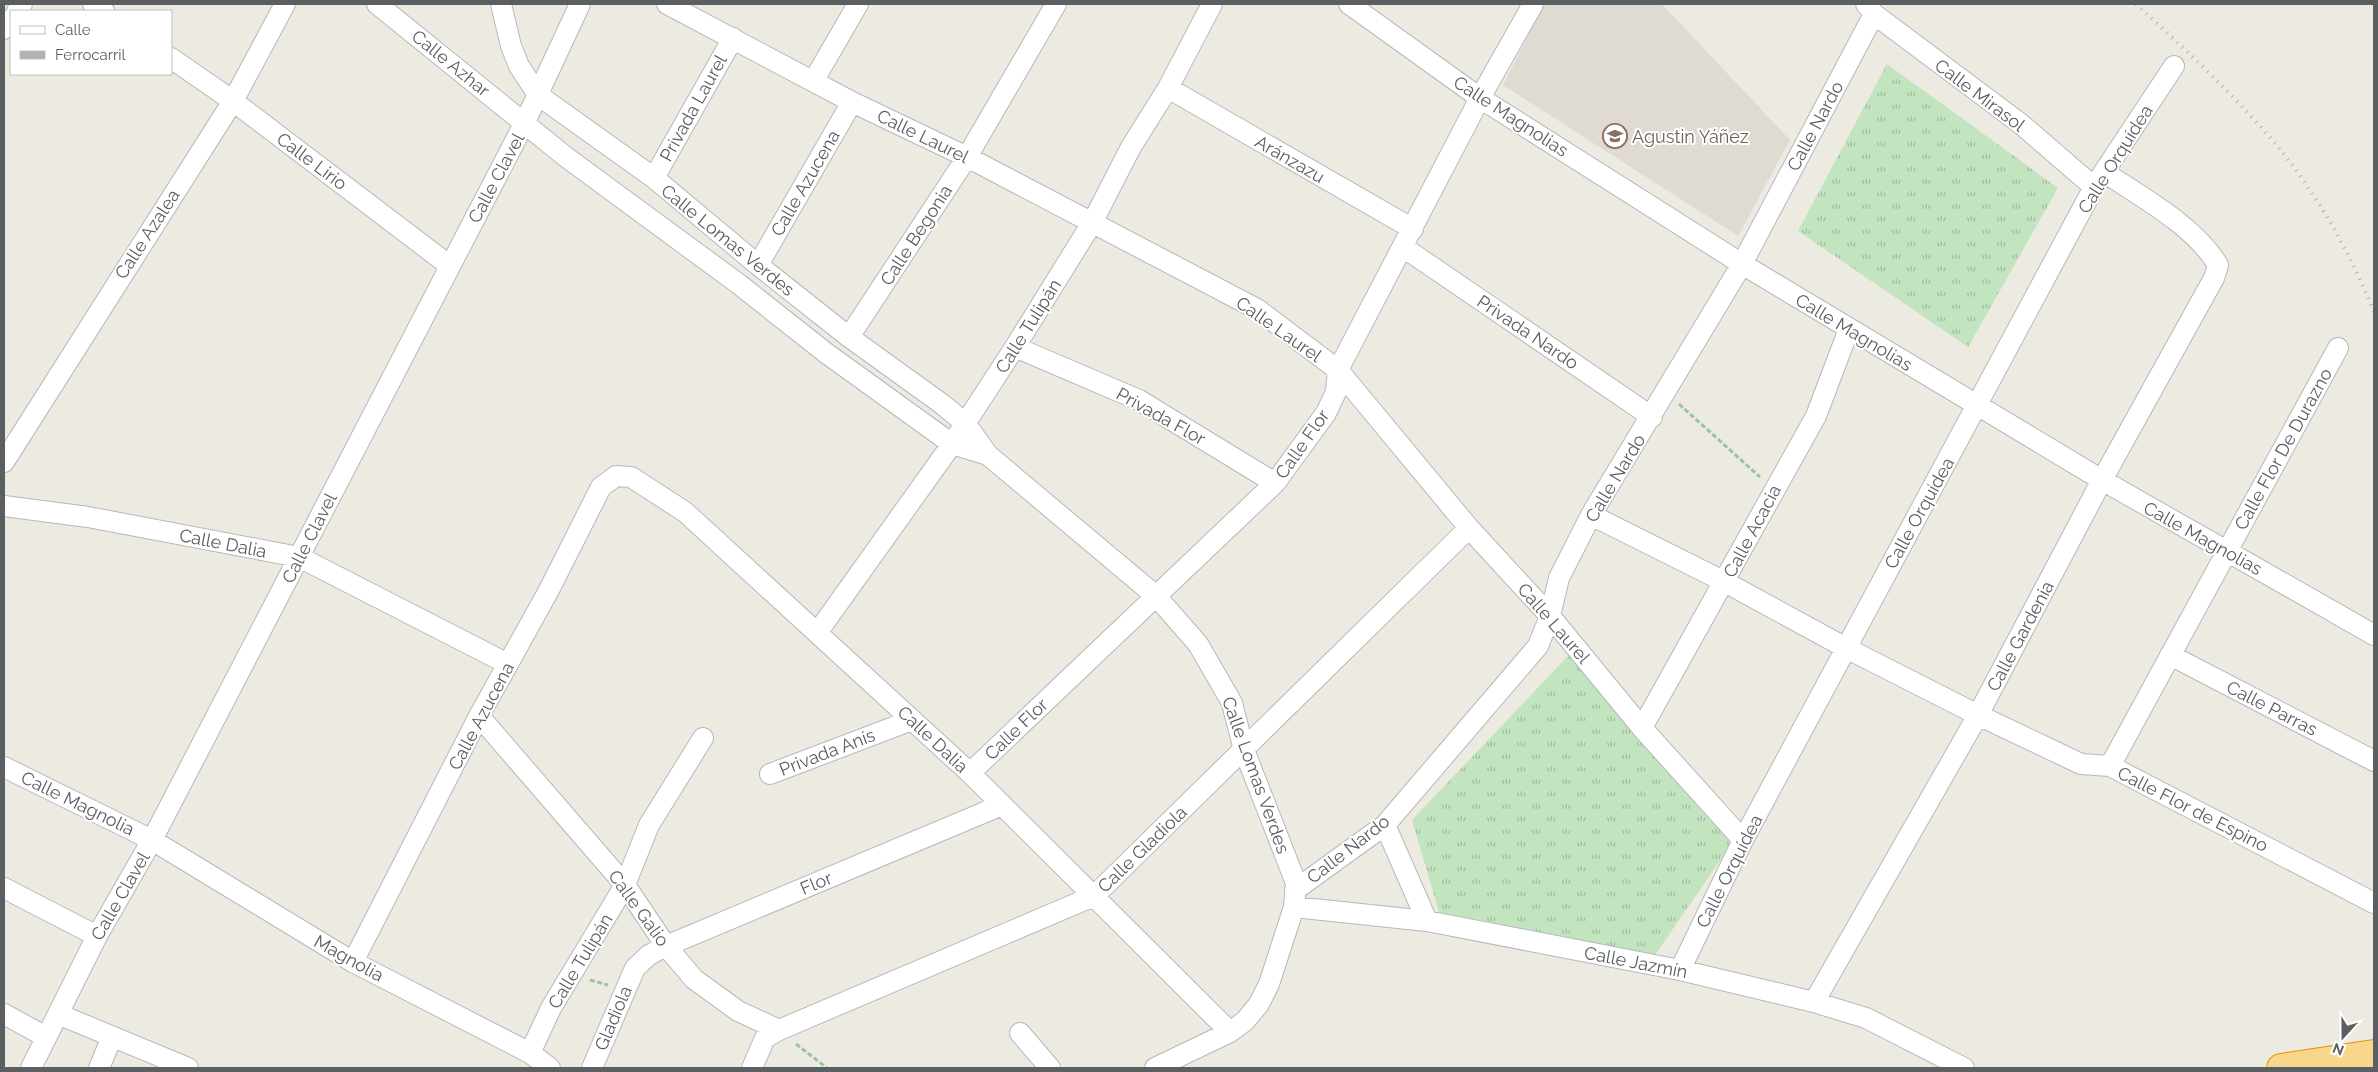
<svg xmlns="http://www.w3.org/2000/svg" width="2378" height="1072" viewBox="0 0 2378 1072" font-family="Raleway,sans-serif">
	<defs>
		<pattern id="grass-tufts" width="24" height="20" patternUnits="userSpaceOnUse" patternTransform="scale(1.25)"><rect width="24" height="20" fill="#c2e4bf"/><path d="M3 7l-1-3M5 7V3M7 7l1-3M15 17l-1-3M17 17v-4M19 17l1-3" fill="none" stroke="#a1bc9f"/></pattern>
	</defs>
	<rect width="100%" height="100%" fill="#edeae2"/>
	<!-- education -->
	<path fill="#dfdbd3" d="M 1544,4 L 1662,4 L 1790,140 L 1738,236 L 1503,85 Z"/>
	<!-- grass -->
	<path fill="url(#grass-tufts)" d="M 1887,64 L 2058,188 L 1968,347 L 1798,231 Z
		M 1571,653 L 1732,843 L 1655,955 L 1439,912 L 1412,820 Z"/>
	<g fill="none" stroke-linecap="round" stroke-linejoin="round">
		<defs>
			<path id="minor" d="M 93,4 L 104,11
				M 377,4 L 566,157 L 740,285 L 826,353 L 952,444 L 988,455
				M 501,4 L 511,46 L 519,66 L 538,95 L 654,178 L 758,265 L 849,337 L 942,404 L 966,424 L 988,455 L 1156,596 L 1198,644 L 1232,703 L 1244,750 L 1296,883 L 1294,907 L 1269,984 L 1259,1004 L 1245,1021 L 1230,1032 L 1155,1068
				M 667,4 L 852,102 L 967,157 L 1257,309 L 1338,370 L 1469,528 L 1550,616 L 1642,728 L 1743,840
				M 1349,4 L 1480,98 L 1742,264 L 2102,480 L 2374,635
				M 1866,4 L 1874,14 L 2021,124 L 2094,187
				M 17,11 L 22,4
				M 4,29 L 11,19
				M 171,58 L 233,101 L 450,266
				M 814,80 L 858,4
				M 1168,88 L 1413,229
				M 654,178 L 733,38
				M 1403,247 L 1652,417
				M 758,265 L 852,102
				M 849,337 L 967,157 L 1056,4
				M 1015,347 L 1139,400 L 1275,483
				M 4,462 L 233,101 L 285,4
				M 4,506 L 88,517 L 299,557 L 508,664
				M 1591,515 L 1725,582 L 1846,648 L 1978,715 L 2081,764 L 2110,766 L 2374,903
				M 817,633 L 952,444 L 1015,347 L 1092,223 L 1131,147 L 1168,88 L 1212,4
				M 2170,655 L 2374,761
				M 479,716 L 625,885 L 666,946 L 694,979 L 738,1011 L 779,1030
				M 1642,728 L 1816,416 L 1849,329
				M 2110,766 L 2338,348
				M 4,767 L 152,840 L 353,962 L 530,1053 L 550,1068
				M 970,773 L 1275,483 L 1326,413 L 1336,392 L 1338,370 L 1480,98 L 1533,4
				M 770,774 L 912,720
				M 1385,825 L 1427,921
				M 4,888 L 97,936
				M 1295,890 L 1385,825 L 1538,646 L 1550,616 L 1559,578 L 1591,515 L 1742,264 L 1874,14
				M 1294,907 L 1427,921 L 1680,970 L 1814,1002 L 1866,1018 L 1964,1068
				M 353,962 L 479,716 L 549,590 L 601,487 L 616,476 L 631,477 L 685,512 L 970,773 L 1230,1032
				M 1680,970 L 1743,840 L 2094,187 L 2174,66
				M 1814,1002 L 1978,715 L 2102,480 L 2214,278 L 2218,265 C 2195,226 2141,197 2104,172
				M 4,1014 L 46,1037
				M 58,1014 L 188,1068
				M 1020,1033 L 1050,1068
				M 530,1053 L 551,1008 L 625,885 L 649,825 L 703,738
				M 31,1068 L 97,936 L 152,840 L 525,122 L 580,4
				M 99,1068 L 112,1037
				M 592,1068 L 635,968 L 649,955 L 666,946 L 1002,805
				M 752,1068 L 765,1038 L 779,1030 L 1094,896 L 1469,528"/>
			<path id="highway" d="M 2281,1068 L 2374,1054"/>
		</defs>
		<!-- minor casing -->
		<use href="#minor" stroke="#b5b8bc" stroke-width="22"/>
		<!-- highway casing -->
		<use href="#highway" stroke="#e79108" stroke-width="30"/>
		<!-- path -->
		<path stroke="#99c4a2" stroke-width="3" stroke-dasharray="5 2.5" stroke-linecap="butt" d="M 1679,404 L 1760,477
			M 590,980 L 608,985
			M 796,1044 L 827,1068"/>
		<!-- minor -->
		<use href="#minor" stroke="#fff" stroke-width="20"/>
		<!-- highway -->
		<use href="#highway" stroke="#f9d68d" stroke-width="28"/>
		<!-- rail -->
		<path stroke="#b1b2b2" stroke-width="4" stroke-dasharray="1 6" stroke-linecap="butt" d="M 2136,4 C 2187,51 2239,99 2283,153 C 2321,201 2351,255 2374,312"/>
	</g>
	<!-- icons -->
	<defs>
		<symbol id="school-ring" viewBox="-11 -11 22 22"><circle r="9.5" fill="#fff" stroke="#8d6e63" stroke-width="1.5"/><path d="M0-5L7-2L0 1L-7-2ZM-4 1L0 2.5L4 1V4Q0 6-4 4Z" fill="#8d6e63"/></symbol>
	</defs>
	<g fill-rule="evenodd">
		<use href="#school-ring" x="1601" y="122" width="28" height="28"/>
	</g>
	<g text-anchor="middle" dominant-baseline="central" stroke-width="4" stroke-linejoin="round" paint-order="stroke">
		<!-- street labels -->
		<g font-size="18" fill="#5a5f62" stroke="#fff">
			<text transform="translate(451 63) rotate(39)">Calle Azhar</text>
			<text transform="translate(1980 95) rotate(37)">Calle Mirasol</text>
			<text transform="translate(693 108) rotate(-61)">Privada Laurel</text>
			<text transform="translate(1511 116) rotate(33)">Calle Magnolias</text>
			<text transform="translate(1815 126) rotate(-62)">Calle Nardo</text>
			<text transform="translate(923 136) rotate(26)">Calle Laurel</text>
			<text transform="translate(1290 159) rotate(30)">Aránzazu</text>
			<text transform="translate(2115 159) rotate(-58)">Calle Orquídea</text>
			<text transform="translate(312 161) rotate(37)">Calle Lirio</text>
			<text transform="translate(496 178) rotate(-62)">Calle Clavel</text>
			<text transform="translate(805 183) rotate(-60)">Calle Azucena</text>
			<text transform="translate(147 234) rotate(-57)">Calle Azalea</text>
			<text transform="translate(916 235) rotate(-57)">Calle Begonia</text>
			<text transform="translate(728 240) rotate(39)">Calle Lomas Verdes</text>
			<text transform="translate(1028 326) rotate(-58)">Calle Tulipán</text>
			<text transform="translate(1279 329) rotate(35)">Calle Laurel</text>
			<text transform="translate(1528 332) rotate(34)">Privada Nardo</text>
			<text transform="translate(1854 332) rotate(31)">Calle Magnolias</text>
			<text transform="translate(1161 416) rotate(29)">Privada Flor</text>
			<text transform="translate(1302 444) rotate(-55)">Calle Flor</text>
			<text transform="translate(2283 449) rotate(-61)">Calle Flor De Durazno</text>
			<text transform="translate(1615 478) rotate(-59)">Calle Nardo</text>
			<text transform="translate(1919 513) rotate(-61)">Calle Orquídea</text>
			<text transform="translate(1752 531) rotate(-62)">Calle Acacia</text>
			<text transform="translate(309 538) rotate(-63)">Calle Clavel</text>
			<text transform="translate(2203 538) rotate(29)">Calle Magnolias</text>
			<text transform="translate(223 543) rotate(11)">Calle Dalia</text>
			<text transform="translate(1554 623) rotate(49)">Calle Laurel</text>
			<text transform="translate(2020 636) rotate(-62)">Calle Gardenia</text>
			<text transform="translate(2272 708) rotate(27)">Calle Parras</text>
			<text transform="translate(481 716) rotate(-62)">Calle Azucena</text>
			<text transform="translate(1016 729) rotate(-44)">Calle Flor</text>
			<text transform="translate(933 739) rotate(43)">Calle Dalia</text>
			<text transform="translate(827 752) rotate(-21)">Privada Anís</text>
			<text transform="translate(1256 775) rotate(70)">Calle Lomas Verdes</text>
			<text transform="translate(78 803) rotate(26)">Calle Magnolia</text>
			<text transform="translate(2193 809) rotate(27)">Calle Flor de Espino</text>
			<text transform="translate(1142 849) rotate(-44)">Calle Gladiola</text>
			<text transform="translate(1348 849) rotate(-38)">Calle Nardo</text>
			<text transform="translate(1729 871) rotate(-63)">Calle Orquídea</text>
			<text transform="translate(816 883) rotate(-23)">Flor</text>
			<text transform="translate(120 896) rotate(-60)">Calle Clavel</text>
			<text transform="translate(639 908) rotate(54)">Calle Galio</text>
			<text transform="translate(349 958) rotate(29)">Magnolia</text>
			<text transform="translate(580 961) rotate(-59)">Calle Tulipán</text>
			<text transform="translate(1636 962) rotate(11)">Calle Jazmín</text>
			<text transform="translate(613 1018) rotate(-67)">Gladiola</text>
		</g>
		<!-- education labels -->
		<g font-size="18" fill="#785e54" stroke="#fff" text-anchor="start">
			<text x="1632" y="136">Agustin Yáñez</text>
		</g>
	</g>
	<!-- border -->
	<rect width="2378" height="1072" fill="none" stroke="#5a5f62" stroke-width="10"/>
	<!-- legend -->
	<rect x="10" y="10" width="162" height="65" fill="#ffffff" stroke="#bdbfc0"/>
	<rect x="20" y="26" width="25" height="8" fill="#ffffff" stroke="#bdbfc0"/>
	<text x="55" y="35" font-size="15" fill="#5a5f62">Calle</text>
	<rect x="20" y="51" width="25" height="8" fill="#b1b2b2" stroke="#bdbfc0"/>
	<text x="55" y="60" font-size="15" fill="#5a5f62">Ferrocarril</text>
	<!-- north arrow -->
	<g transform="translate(2343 1037) rotate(201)" stroke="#ffffff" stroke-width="4" paint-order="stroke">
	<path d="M0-4L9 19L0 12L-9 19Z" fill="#5a5f62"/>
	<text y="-8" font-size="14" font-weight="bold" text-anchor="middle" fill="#5a5f62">N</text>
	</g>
</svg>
